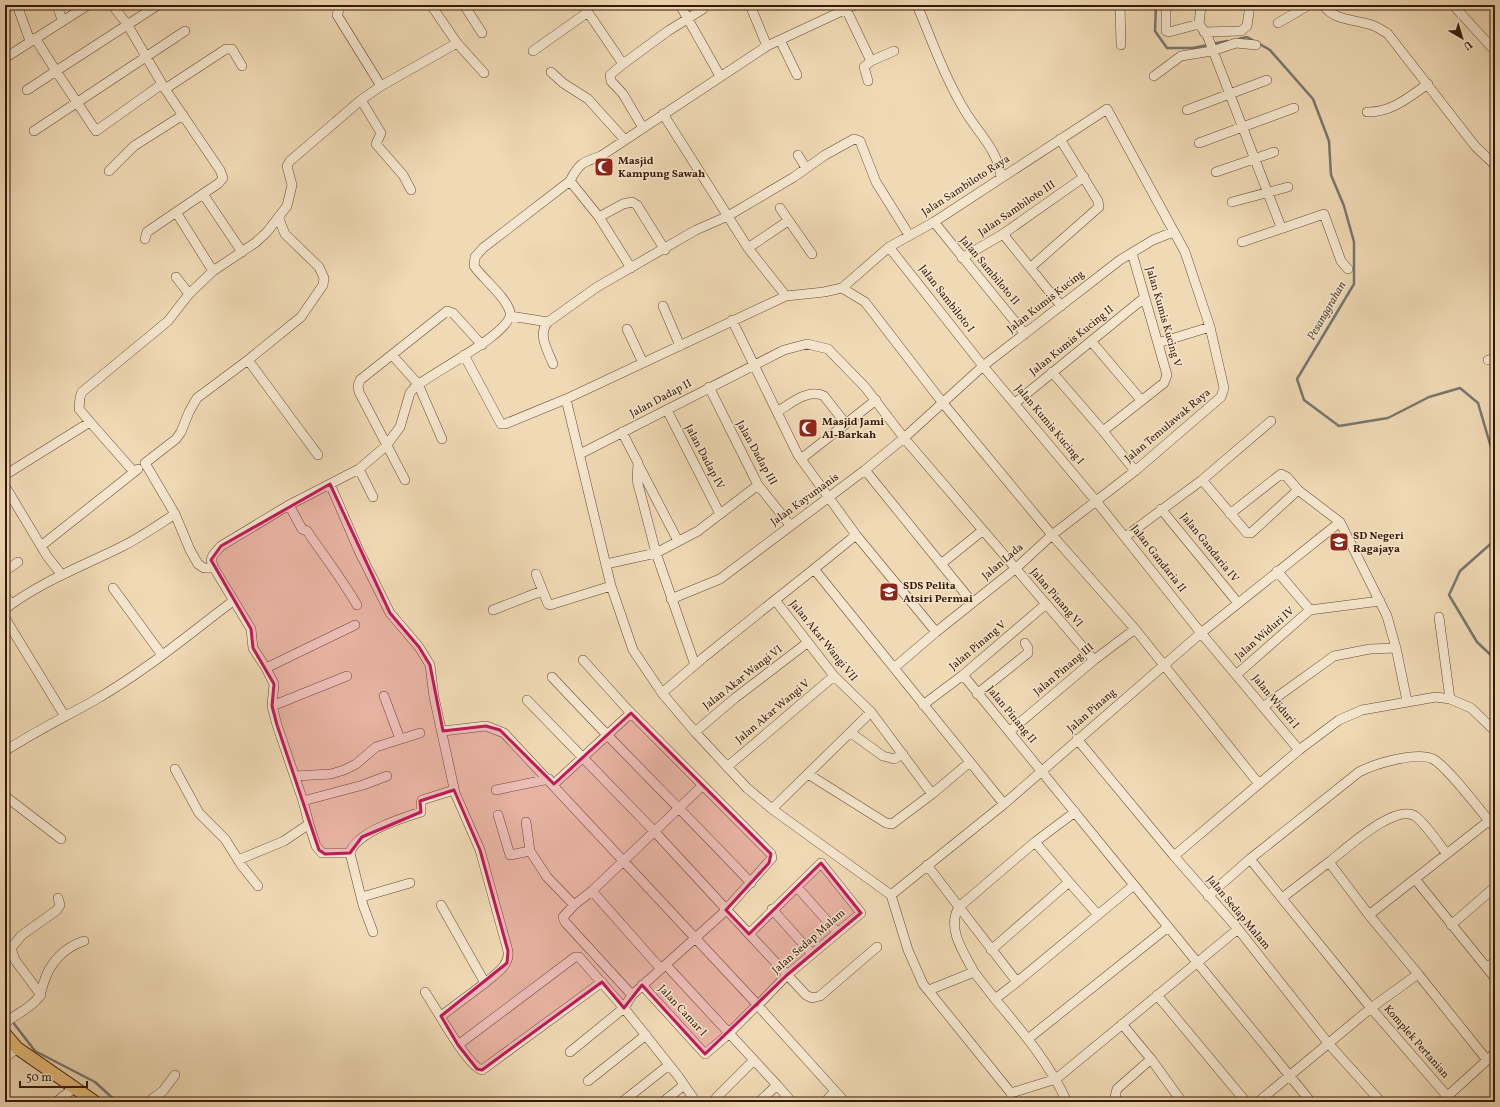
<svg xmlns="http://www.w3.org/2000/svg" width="1500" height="1107" viewBox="0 0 1500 1107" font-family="Vollkorn,serif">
	<rect width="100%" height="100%" fill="#f0dab5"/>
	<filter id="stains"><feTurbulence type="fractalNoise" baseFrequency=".005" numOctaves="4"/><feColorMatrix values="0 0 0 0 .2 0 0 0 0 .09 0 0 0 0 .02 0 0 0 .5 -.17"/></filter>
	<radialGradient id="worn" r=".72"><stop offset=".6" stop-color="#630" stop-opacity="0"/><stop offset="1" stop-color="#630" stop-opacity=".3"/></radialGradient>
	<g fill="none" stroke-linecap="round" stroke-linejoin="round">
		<!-- stream -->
		<path stroke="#767772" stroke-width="2.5" d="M 1156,5 L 1155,31 L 1167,48 L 1193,48 L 1227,41
			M 1238,39 L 1247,37 L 1254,41
			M 1258,43 L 1270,50 L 1313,99 L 1329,141 L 1331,175 L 1344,206 L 1354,242 L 1354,284 L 1297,379 L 1304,400 L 1339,426 L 1388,418 L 1429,397 L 1460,388 L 1478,403 L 1495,461
			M 1495,540 L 1460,571 L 1449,595 L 1477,642 L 1495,659
			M 12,1021 L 35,1051 L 95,1082 L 117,1102"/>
		<defs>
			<path id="minor" d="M 17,5 L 30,41
				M 57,5 L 62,20
				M 112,5 L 127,24 L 165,89 L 220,170 L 223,178 L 219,183 L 147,232 L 145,239
				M 464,5 L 482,33
				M 583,5 L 623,64 L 610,75 L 611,81 L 623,94 L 643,128
				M 680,5 L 720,76
				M 750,5 L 767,46
				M 917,5 C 932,41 945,78 965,111 C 978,133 999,151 1001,178
				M 1120,5 L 1121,45
				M 1166,5 L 1166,31 L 1169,32 L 1199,24
				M 1201,5 L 1199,24 L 1207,35 L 1281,227
				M 1323,5 C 1333,20 1352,19 1368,24 C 1375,25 1382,30 1388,34 L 1475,146 L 1495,165
				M 1453,5 L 1495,51
				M 846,9 L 871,61 L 864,67 L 868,81
				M 1278,23 L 1309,5
				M 1204,32 L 1241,31 L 1247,26 L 1250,5
				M 35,38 L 56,71 L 158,5
				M 780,40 L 797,75
				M 457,43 L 484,73
				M 533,51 L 588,12
				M 5,58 L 88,5
				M 871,61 L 894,51
				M 623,64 L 668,31 L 703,9
				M 551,72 L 563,83 L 588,99 L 625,140
				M 1154,76 L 1181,56 L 1212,51 L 1236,43 L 1256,45
				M 381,86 L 457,43 L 431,5
				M 165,89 L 226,49 L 232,49 L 242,66
				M 27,90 L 56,71 L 96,131 L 162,84
				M 361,100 L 381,133 L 376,144 L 403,175 L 411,190
				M 1187,110 L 1267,80
				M 1367,112 C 1391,113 1409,97 1428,84
				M 663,114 L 748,248 L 786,296
				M 34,131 L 185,31
				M 1199,143 L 1294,108
				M 798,155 L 806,168
				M 109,171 L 134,146 L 183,115
				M 1216,172 L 1274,152
				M 570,181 L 599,217 L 631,268
				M 203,194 L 242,252
				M 1232,202 L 1288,187
				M 780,208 L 812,254
				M 176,212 L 213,271
				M 599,217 L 623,204 L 632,202 L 637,205 L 665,250
				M 934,222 L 1025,334
				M 1003,234 L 1061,306
				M 1242,242 L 1324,214 L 1341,261 L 1348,269
				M 889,247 L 983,366 L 1096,501 L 1201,633 L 1299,750
				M 748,248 L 788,221
				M 962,258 L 1003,234 L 1084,177
				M 1031,267 L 1099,207 L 1098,201 L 1060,139
				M 176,277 L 189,294
				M 842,288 L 889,247 L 934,222 L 1107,109 L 1185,252 L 1210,327 L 1224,388 L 1221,397 L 1135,471 L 1052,535 L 1015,569 L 936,632 L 894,668
				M 663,306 L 680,346
				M 510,316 L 548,322
				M 732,320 L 798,455 L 856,535 L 936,632
				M 627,329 L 643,363
				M 1091,341 L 1141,400
				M 1158,343 L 1210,327
				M 392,355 L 418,384 L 442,439
				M 464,355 L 501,424 L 505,424 L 566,399
				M 248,360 L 318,455
				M 1488,360 L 1495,358
				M 553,364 C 548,351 537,334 548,322 L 597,287 L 696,230 L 728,216 L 794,177 L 825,155 L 854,139 L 860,141 L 876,182 L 909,235
				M 1052,372 L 1103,431 L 1135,471
				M 709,387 L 758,485 L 790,525
				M 1015,403 L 1144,298
				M 667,410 L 720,514
				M 777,412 C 790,404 808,388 824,396 L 846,424
				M 90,422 L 79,409 L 80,397 L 82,392 L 168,321 L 189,294 L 213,271 L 255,243 L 267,232 L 287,206 L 292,185 L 287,166 L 290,161 L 361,100 L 381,86 L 337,15 L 341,5
				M 1103,431 L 1164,383 L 1167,375 L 1132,253
				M 622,432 L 638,463 L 637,480 L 656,553 L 695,665
				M 580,454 L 784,350 L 807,344 L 828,349 L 865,387 L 904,438 L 1094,660
				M 801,459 L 876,400
				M 638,464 L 678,541
				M 359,469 L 373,497
				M 865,470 L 972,602
				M 5,475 L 90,422 L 134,472
				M 405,480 L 359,392 L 358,386 L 360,380 L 447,311 L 453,313 L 482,345
				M 1202,480 L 1247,533 L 1251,533 L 1298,490
				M 330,484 L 359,551 L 390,613 L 419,647 L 430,665 L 434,697 L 455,793 L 480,850 L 508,951 C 510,966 495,974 485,983
				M 5,486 L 47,556 L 61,574
				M 289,505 L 302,529 L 307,531 C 324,556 342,579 357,605
				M 1161,509 L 1238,603
				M 1230,514 L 1281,474 L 1287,477 L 1298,490 L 1340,522 L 1387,616 L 1396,648 L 1407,701
				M 1125,537 L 1202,480 L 1271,421
				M 41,546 L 138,469
				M 606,564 L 656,553 L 698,531 L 758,485
				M 941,564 L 982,531
				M 214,568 L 204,568 L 198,564 L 190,550 L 175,514 L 145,463 L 176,439 L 181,432 L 189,412 L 197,398 L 248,360 L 301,317 L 323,285 L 324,278 L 319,267 L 285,234 L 279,219
				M 814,569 L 856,535
				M 5,571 L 18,562
				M 1277,571 L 1310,610
				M 536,574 L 548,604 L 550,605 L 611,586
				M 113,588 L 162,655
				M 5,596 L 11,604
				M 671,599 L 720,579 L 865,470 L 904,438 L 983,366 L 1120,260 L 1153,240 L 1173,232
				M 775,600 L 814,569 L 1004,804
				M 5,609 C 42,581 83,566 123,546 C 141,537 158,525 175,514
				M 493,610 L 542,591
				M 1439,617 L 1450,699
				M 5,618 L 64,715
				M 266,668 L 355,625
				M 963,675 L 1134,885 L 1017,982 L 959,907 C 946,928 964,953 974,972
				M 1236,675 L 1310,610 L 1380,601
				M 552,677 C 617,747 686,814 751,883
				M 662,693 L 703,658 L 775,600 L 834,676 L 871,712 L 932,794
				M 977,694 L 1028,653 L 1028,648 L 1025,643
				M 384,696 L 400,739
				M 527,700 L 654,831 L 749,934 L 821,863 L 861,913 L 787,975 L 762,1001
				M 923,705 L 963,675 L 1046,604
				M 272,706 L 347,676
				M 1263,707 L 1334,656 L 1370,649 L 1396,648
				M 871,712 L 772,809 L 747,788 L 695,732 L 662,693 L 633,650 L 611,586 L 566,399 L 786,296 L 824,292 L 842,288 L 865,302 L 942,402 L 1052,535 L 1135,629 L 1259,784
				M 443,731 L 486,726 L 504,733 L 754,1001
				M 1010,731 L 1094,660 L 1135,629
				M 695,732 L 735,698 L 807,643
				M 851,733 L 883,756 L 894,759 L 903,754
				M 1077,739 L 1174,856 L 1238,929 L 1328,1043 L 1381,1102
				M 5,751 C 34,732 65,717 95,700 C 144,672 188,635 233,601
				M 727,767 L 834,676
				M 175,769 L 199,813 L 225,839 L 242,866 L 258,886
				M 808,774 L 886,823 L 892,824 L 932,794 L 970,762
				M 295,776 L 331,774 L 344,770 L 356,764 L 376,747 L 420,733
				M 387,776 L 363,785 L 303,801 L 277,725 L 272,706 L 274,684 L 266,668 L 253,648 L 251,629 L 214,568 L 211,560 L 213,555 L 221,546 L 289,505 L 359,469 L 386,446 L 400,427 L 410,393 L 414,388 C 429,374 515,332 510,312 C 506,297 484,280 474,266 L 475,257 L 483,248 L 570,181 C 579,163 583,162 601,156 L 767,46 L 855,5
				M 554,784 L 631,713
				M 496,790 L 549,779
				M 5,796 L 61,839
				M 772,809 L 891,895 L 908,950 L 923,984 L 1011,1093 L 1013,1102
				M 498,815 L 510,855 L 530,851
				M 526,822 L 530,851 L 547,877 L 574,905
				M 309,824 L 316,846 L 322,853 L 350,853
				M 1035,842 L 1069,882
				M 1174,856 L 1299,750 L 1339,720 L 1362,710 L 1436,697 L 1450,699 L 1471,708 L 1495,731
				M 1250,859 L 1359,772 C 1374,764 1417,751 1433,759 C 1448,767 1482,813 1495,828
				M 238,860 L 284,841 L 309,824 L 303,801
				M 927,865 L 959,907 L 1035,842 L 1075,812
				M 1415,879 L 1495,978
				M 1134,885 L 1311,1102
				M 797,887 L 837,932
				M 592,891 L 661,969
				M 891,895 L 1004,804 L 1201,633 L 1340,522
				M 1208,896 L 1250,859 L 1371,1008 L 1418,974 L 1369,915 L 1495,816
				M 362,897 L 410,883
				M 1282,898 L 1329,862
				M 441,905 L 485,983 L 441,1016
				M 772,909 L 812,954
				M 1369,915 L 1329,862 C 1346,849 1395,803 1415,816 C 1426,824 1438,843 1447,854
				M 1451,925 L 1495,887
				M 373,932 L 363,905 L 350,853 C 356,832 402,818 421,812 L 421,803 L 422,800 L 454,790
				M 749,934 L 806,995 L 812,998 L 820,996 L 877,947
				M 991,950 L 1069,882 L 1098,915
				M 666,965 L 777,1085 L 759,1102
				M 1487,968 L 1495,961
				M 1418,974 L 1487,1060
				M 1017,982 L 995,999 C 1022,1031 1050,1064 1067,1102
				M 642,985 L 705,1054 L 724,1038 L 753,1009
				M 929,990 L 974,972 L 995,999
				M 425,992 C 436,1008 467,1066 482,1070 L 602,982
				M 41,995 L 15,960 L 11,948 L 22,935 L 57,910 L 60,905 L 58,898
				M 632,995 L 565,922 L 563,917 L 574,905 L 592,891 L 702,786
				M 1157,995 L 1246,1102
				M 761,1009 L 845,1102
				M 5,1023 C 16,1014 31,1008 39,997 C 42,992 42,986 44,982 C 50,962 65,947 84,941
				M 1122,1024 L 1151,1059 L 1182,1102
				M 1028,1039 L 1168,927
				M 458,1045 L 575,957 L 579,957 L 624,1008 L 678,1076 L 696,1102
				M 570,1052 L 624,1008 L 632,995 L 723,913 L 772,858 L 771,854 L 629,711 L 583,660
				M 5,1058 L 17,1048
				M 588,1081 L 646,1035
				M 777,1085 L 792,1102
				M 1011,1093 L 1056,1079 L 1238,929
				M 716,1098 L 753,1061
				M 56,1102 L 74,1088
				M 148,1102 L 163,1091 L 175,1075
				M 622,1102 L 669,1065
				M 663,1102 L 684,1085
				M 825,1102 L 835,1091
				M 1118,1102 L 1115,1097 L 1117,1089 L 1151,1059
				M 1258,1102 L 1371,1008 L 1447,1096
				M 1441,1102 L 1495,1053"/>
			<path id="major" d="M 5,1034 L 17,1048 L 95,1102"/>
		</defs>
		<!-- minor casing -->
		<use href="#minor" stroke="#644831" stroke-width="10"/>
		<!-- major casing -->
		<use href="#major" stroke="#361705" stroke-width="14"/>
		<!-- minor -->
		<use href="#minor" stroke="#f5e7cf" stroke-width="9"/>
		<!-- major -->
		<use href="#major" stroke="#e8bd7a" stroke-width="12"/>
	</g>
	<!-- marked area -->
	<path fill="#c2185b" fill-opacity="0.2" stroke="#c2185b" stroke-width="3" stroke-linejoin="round" d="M 330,484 L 390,613 L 419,647 L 430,665 L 443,731 L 486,726 L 500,730 L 554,784 L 631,713 L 771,854 L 769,863 L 726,910 L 749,934 L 821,863 L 861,913 L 787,975 L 705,1054 L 642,985 L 624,1008 L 602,982 L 482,1070 L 477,1069 L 458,1045 L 441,1016 L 507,963 L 508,951 L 480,850 L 454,790 L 420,801 L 421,812 L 362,837 L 350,853 L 325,854 L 319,850 L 277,725 L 272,706 L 274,684 L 253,648 L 251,629 L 211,560 L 221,546 Z"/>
	<!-- icons -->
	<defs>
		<symbol id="mosque-square" viewBox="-11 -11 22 22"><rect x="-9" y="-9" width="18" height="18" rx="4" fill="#8f2418" stroke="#f5e7cf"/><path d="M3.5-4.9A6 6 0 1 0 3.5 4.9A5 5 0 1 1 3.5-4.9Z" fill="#fff"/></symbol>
		<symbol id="school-square" viewBox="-11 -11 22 22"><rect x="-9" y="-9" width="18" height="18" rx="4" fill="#8f2418" stroke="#f5e7cf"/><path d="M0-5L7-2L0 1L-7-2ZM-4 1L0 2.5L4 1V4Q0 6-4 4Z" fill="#fff"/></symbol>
	</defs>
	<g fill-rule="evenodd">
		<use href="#mosque-square" x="593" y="156" width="22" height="22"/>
		<use href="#mosque-square" x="797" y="417" width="22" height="22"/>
		<use href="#school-square" x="1328" y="531" width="22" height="22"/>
		<use href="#school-square" x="878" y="581" width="22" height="22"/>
	</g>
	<g text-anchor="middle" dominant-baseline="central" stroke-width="3" stroke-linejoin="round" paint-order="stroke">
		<!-- poi labels -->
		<g font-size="11" font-weight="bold" fill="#361705" stroke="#f5e7cf" text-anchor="start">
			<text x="618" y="161">Masjid<tspan x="618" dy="13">Kampung Sawah</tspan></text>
			<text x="822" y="422">Masjid Jami<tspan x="822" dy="13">Al-Barkah</tspan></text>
			<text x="1353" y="536">SD Negeri<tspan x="1353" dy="13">Ragajaya</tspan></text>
			<text x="903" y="586">SDS Pelita<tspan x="903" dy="13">Atsiri Permai</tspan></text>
		</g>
		<!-- street labels -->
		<g font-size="11" fill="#361705" stroke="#f5e7cf">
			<text transform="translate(966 186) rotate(-33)">Jalan Sambiloto Raya</text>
			<text transform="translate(1017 209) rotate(-34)">Jalan Sambiloto III</text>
			<text transform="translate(989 271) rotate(50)">Jalan Sambiloto II</text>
			<text transform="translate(946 299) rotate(52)">Jalan Sambiloto I</text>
			<text transform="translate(1046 302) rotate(-38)">Jalan Kumis Kucing</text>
			<text transform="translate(1163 317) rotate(74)">Jalan Kumis Kucing V</text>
			<text transform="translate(1072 341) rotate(-39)">Jalan Kumis Kucing II</text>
			<text transform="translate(661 399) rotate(-28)">Jalan Dadap II</text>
			<text transform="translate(1049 425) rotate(50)">Jalan Kumis Kucing I</text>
			<text transform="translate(1168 426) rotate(-40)">Jalan Temulawak Raya</text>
			<text transform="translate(756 453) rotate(61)">Jalan Dadap III</text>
			<text transform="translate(704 457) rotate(62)">Jalan Dadap IV</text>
			<text transform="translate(805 500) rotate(-36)">Jalan Kayumanis</text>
			<text transform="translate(1209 548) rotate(51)">Jalan Gandaria IV</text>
			<text transform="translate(1158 559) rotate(52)">Jalan Gandaria II</text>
			<text transform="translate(1003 562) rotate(-40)">Jalan Lada</text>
			<text transform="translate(1056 598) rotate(49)">Jalan Pinang VI</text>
			<text transform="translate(1265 634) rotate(-41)">Jalan Widuri IV</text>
			<text transform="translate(823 641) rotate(51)">Jalan Akar Wangi VII</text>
			<text transform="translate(978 646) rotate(-40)">Jalan Pinang V</text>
			<text transform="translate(1064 670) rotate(-40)">Jalan Pinang III</text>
			<text transform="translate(743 678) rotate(-38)">Jalan Akar Wangi VI</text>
			<text transform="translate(1275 702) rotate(50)">Jalan Widuri I</text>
			<text transform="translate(1092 711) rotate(-41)">Jalan Pinang</text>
			<text transform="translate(773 712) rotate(-40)">Jalan Akar Wangi V</text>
			<text transform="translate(1011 715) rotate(50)">Jalan Pinang II</text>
			<text transform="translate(1238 913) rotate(50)">Jalan Sedap Malam</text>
			<text transform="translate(809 942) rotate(-41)">Jalan Sedap Malam</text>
			<text transform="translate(682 1011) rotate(47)">Jalan Camar I</text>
			<text transform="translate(1416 1042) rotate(49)">Komplek Pertanian</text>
		</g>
		<!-- water labels -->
		<g font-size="12" font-style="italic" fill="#5b4f44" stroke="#f5e7cf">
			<text transform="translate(1327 311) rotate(-60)">Pesanggrahan</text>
		</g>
	</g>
	<!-- margin -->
	<rect width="1500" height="1107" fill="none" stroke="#f0dab5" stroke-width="20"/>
	<rect x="6" y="6" width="1488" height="1095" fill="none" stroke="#361705" stroke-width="2"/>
	<rect x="10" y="10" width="1480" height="1087" fill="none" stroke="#361705"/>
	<!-- north arrow -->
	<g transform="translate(1462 38) rotate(142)" stroke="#f5e7cf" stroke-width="3" paint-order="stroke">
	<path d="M0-3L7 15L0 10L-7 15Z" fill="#361705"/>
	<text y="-6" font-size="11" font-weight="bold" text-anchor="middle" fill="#361705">U</text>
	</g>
	<!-- scale -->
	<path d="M20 1081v6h67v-6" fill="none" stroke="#361705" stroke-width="2"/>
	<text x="26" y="1081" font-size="12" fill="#361705" stroke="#f5e7cf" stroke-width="3" paint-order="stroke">50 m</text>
	<rect width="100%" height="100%" filter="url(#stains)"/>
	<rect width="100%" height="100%" fill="url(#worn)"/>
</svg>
